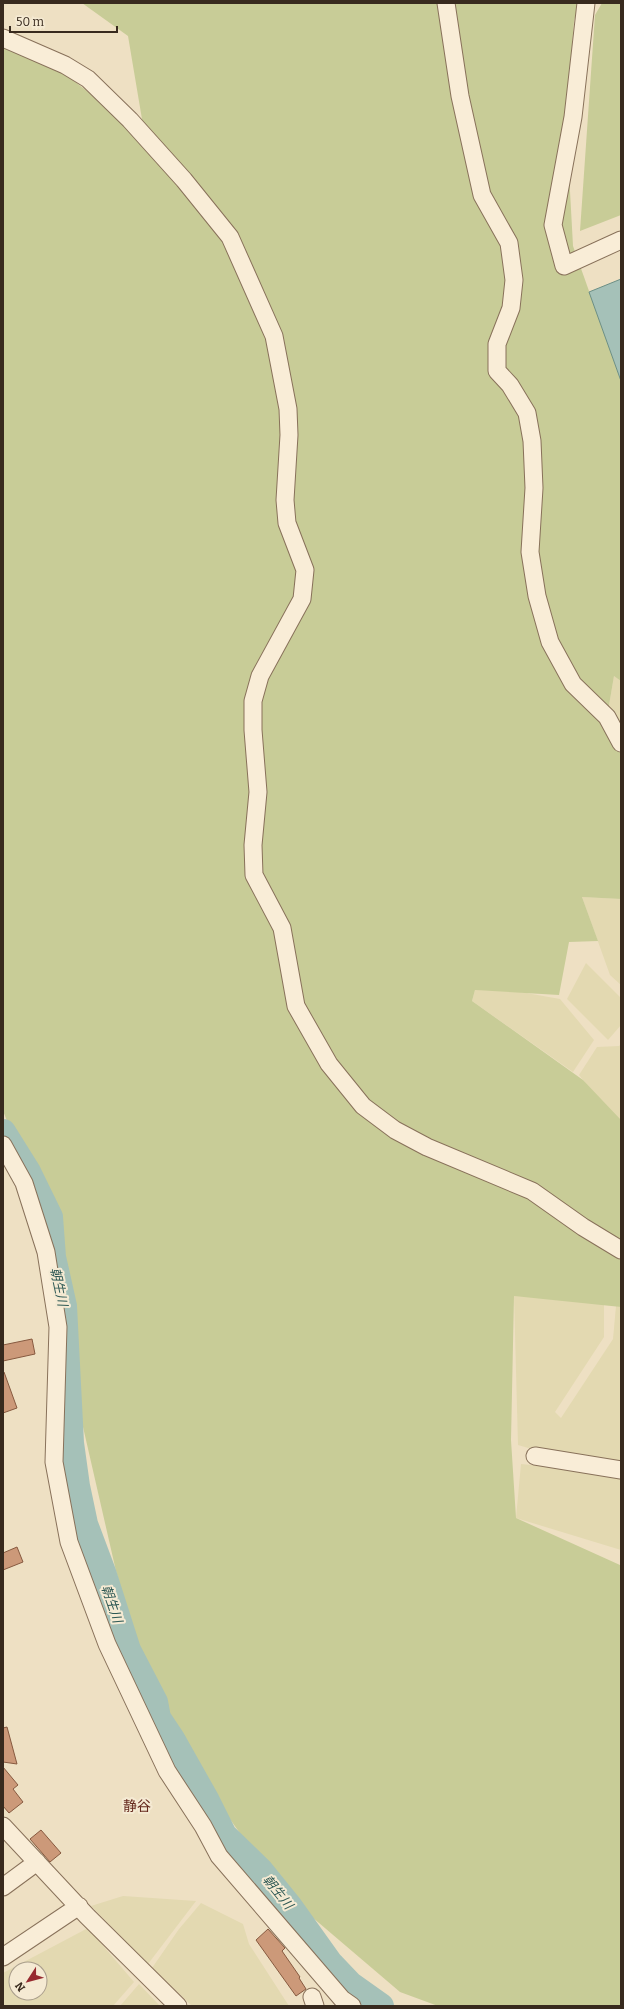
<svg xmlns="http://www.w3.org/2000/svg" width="624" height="2009" viewBox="0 0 624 2009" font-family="Bitter,'Noto Sans JP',serif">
	<rect width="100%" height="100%" fill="#eee0c3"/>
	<!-- farmland -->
	<path fill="#e3d9b1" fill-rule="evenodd" d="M 614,676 L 621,680 L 621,743 L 607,717 Z
		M 582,897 L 621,899 L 621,985 L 610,975 Z
		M 586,963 L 621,998 L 621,1025 L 608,1040 L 567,999 Z
		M 475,990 L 515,991 L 560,999 L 594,1040 L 573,1072 L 472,1001 Z
		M 621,1044 L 621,1127 L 579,1075 L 597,1047 L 619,1046 Z
		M 514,1296 L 604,1299 L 604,1337 L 555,1412 L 561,1418 L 613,1339 L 616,1306 L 621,1307 L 621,1475 L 518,1445 Z
		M 521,1464 L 589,1471 L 621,1477 L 621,1550 L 516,1518 Z
		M 123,1896 L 196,1901 L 148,1964 L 91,1906 Z
		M 201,1903 L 243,1924 L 249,1944 L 289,2006 L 192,2006 L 152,1968 L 179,1929 Z
		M 88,1928 L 134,1982 L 113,2006 L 3,2006 L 3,1973 ZM 16,1969 L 40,1969 L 40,1993 L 16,1993 Z
		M 139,1984 L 160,2006 L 120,2006 Z"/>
	<!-- green -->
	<path fill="#c8cc97" d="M 82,3 L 579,3 L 574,21 L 566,118 L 573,246 L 621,381 L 621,681 L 614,676 L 607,717 L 621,743 L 621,899 L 582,897 L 598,941 L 569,942 L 559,995 L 475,990 L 472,1001 L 583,1080 L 621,1120 L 621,1307 L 514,1296 L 511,1440 L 516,1518 L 620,1565 L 621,1568 L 621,2006 L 438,2006 L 400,1992 L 312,1917 L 242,1836 L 158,1718 L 116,1571 L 67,1357 L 64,1306 L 36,1192 L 3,1111 L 3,42 L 40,54 L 145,137 L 128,36 Z
		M 602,3 L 621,3 L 621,215 L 580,231 L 595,15 Z"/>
	<!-- water -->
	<path fill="#a5c1b8" stroke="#6c8f85" d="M 621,279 L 621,381 L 589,292 Z"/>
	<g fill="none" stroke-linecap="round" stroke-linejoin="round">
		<!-- river -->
		<path stroke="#a5c1b8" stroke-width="26" d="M 3,1132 L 28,1172 L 50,1217 L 53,1257 L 64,1306 L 71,1443 L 77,1486 L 85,1524 L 103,1572 L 128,1650 L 155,1702 L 158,1718 L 172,1739 L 207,1801 L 224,1835 L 260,1870 L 290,1907 L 330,1963 L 350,1984 L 381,2006"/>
	</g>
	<!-- building -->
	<path fill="#cc9979" stroke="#875a40" d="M 32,1339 L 35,1354 L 3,1361 L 3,1345 Z
		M 4,1372 L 17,1408 L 3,1413 L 3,1373 Z
		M 17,1547 L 23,1562 L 3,1570 L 3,1553 Z
		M 7,1727 L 17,1764 L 3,1762 L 3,1728 Z
		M 3,1767 L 18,1785 L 13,1789 L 23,1802 L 9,1813 L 3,1806 Z
		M 41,1830 L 61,1853 L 50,1862 L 30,1839 Z
		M 268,1929 L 285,1948 L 282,1951 L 300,1977 L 299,1978 L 306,1989 L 296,1996 L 256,1940 Z"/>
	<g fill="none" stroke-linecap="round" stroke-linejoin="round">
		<defs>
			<path id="minor" d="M 446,3 L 460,96 L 482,195 L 509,243 L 514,280 L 511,308 L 497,344 L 497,371 L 510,385 L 527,413 L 532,441 L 534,488 L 530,552 L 537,596 L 550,642 L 573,684 L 607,717 L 621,743
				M 586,3 L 573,117 L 553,225 L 564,266 L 621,240
				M 3,38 L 65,65 L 88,79 L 130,120 L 184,180 L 230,237 L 274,336 L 288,409 L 289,435 L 285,500 L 287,523 L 305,570 L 302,599 L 260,676 L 253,701 L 253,730 L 258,792 L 253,845 L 254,875 L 282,928 L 296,1006 L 329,1064 L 363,1106 L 395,1130 L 427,1147 L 532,1191 L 583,1227 L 621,1250
				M 3,1145 L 24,1183 L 46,1252 L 58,1327 L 54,1462 L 69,1542 L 107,1644 L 167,1771 L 203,1826 L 219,1856 L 342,1999 L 352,2006
				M 535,1456 L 621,1470
				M 3,1826 L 87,1916 L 178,2006
				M 3,1887 L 37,1862
				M 3,1957 L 79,1906
				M 312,1997 L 315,2006"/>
		</defs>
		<!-- minor casing -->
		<use href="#minor" stroke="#88715a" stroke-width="19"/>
		<!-- minor -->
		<use href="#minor" stroke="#f9edd7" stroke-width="17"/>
	</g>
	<g text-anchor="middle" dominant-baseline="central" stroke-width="4" stroke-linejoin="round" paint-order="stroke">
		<!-- water labels -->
		<g font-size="13" font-style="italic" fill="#2d5854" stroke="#f5ead3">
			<text transform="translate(59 1287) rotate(78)">朝生川</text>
			<text transform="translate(112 1604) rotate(71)">朝生川</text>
			<text transform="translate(278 1892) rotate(51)">朝生川</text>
		</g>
		<!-- quarter labels -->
		<g font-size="14" fill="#652a1e" stroke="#f5ead3">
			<text x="137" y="1806">静谷</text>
		</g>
	</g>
	<!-- border -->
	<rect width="624" height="2009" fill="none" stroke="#382a1e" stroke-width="8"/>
	<!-- north arrow -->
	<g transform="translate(28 1981) rotate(234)"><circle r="19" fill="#f5ead3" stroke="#a99d8b"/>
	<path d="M0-3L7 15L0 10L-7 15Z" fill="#972a2f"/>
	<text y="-6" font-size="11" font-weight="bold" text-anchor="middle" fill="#382a1e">N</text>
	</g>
	<!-- scale -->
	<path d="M10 26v6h107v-6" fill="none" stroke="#382a1e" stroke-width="2"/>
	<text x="16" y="26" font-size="12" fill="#382a1e" stroke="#f5ead3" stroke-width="3" paint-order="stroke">50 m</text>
</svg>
